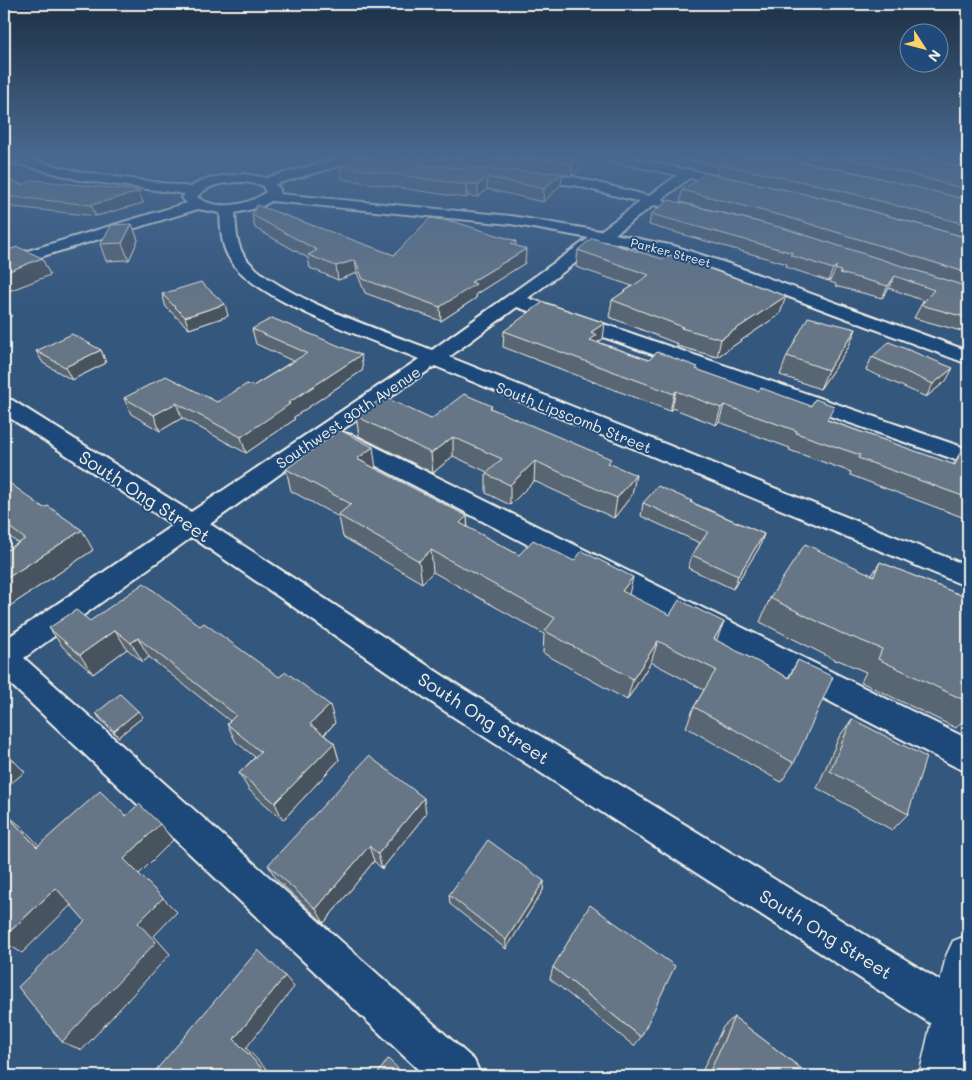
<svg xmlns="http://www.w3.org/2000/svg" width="972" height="1080" viewBox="0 0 972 1080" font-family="Mali,sans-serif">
	<rect width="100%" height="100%" fill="#34577e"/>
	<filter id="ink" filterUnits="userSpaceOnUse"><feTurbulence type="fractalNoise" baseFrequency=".02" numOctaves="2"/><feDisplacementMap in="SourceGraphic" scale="10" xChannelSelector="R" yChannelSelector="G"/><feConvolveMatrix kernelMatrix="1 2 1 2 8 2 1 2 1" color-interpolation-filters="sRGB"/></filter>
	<g filter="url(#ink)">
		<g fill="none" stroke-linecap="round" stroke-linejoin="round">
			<defs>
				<path id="minor" d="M 4,157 L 19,157 L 80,172 L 191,187 L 201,181 L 221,176 L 245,174 L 266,178 L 344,157 L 363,157 L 361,160 L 275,184 L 280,189 L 279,194 L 511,216 L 600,231 L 640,202 L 574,185 L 526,181 L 521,180 L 519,177 L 521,174 L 574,177 L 649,196 L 684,170 L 689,169 L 696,173 L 662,199 L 669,203 L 667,206 L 662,207 L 654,205 L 615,234 L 674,246 L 729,264 L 968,351 L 968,364 L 717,270 L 664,253 L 605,241 L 528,298 L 968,449 L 968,464 L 517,307 L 449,357 L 968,566 L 968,587 L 435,366 L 333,436 L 210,524 L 462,688 L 968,998 L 968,1045 L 953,1038 L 440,708 L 192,537 L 24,658 L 474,1060 L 481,1076 L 425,1076 L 4,678 L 4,640 L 173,525 L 4,414 L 4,399 L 12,400 L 191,512 L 419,359 C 371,339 259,303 231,261 C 221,247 221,230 220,213 L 198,209 L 4,268 L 4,258 L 187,203 L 182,198 L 185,194 L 80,180 L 4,160 ZM 245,182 L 262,185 L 266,192 C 248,206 216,211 197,197 C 209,183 228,182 245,182 ZM 271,201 L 511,224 L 589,238 L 432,350 C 386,332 272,295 245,257 C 236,245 236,227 235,213 L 261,207 Z
					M 344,433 L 352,435 L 968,739 L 968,772 L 956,767 L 336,445 L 333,440 L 336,435 Z"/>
				<path id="major" d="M 603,157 L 627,157 L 737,180 L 742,181 L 744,184 L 742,187 L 737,188 L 610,161 Z
					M 968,935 L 967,1076 L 919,1076 L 946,956 L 953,941 Z"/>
			</defs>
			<!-- minor casing -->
			<use href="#minor" stroke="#f4f1e8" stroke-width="4"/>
			<!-- major casing -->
			<use href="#major" stroke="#f4f1e8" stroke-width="3"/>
			<!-- minor -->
			<use href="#minor" fill="#1f4a7a" fill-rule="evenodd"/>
			<!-- major -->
			<use href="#major" fill="#1f4a7a" fill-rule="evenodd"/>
		</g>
		<!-- wall -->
		<path fill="#586573" stroke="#f4f1e8" d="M 418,157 L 592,157 L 572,176 L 562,174 L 561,185 L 543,202 L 487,189 L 478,197 L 468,196 L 466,198 L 342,179 L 340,166 L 418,163 Z
			M 671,157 L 776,157 L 887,180 L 865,174 L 778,157 L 968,157 L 968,238 L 824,198 L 716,175 L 718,166 Z
			M 4,178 L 23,185 L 143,201 L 143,203 L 96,216 L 4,206 Z
			M 682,190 L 968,238 L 968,333 L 914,318 L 921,305 L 924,301 L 889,288 L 882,298 L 835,286 L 836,284 L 830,282 L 831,279 L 828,281 L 786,267 L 787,264 L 649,225 L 651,214 L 759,222 L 680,202 Z
			M 252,215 L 394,255 L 516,246 L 525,263 L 476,294 L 476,298 L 441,321 L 365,293 L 357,273 L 338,280 L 310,268 L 308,258 L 255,228 Z
			M 132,224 L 138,240 L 129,260 L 106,261 L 100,244 Z
			M 578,250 L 780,314 L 717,357 L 677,346 L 678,344 L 609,317 L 612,300 L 632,286 L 576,267 Z
			M 162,294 L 228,316 L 189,329 L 166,307 Z
			M 252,329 L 363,370 L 294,417 L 294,420 L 246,453 L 182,418 L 160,431 L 131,414 L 124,398 L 217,402 L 253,386 L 293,361 L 256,344 Z
			M 856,329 L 848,348 L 820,389 L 780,375 L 787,356 Z
			M 504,331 L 603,339 L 598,342 L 649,360 L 698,370 L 828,420 L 953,465 L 960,453 L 968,456 L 968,511 L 967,511 L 962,517 L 850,475 L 851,472 L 789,450 L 790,448 L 719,422 L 716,425 L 672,408 L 670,411 L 503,347 Z
			M 101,350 L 106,363 L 72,380 L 43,363 L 36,351 Z
			M 872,357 L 946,381 L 926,397 L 866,370 Z
			M 968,408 L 968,416 L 965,415 Z
			M 492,409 L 610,464 L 632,495 L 614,518 L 534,481 L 510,505 L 486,493 L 486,474 L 487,472 L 453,456 L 433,473 L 359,436 L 356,416 L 431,419 Z
			M 286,469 L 467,516 L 468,528 L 519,555 L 629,595 L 788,678 L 798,660 L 794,763 L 781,782 L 686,727 L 694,707 L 704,690 L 651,662 L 627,700 L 543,653 L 544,634 L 433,572 L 422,583 L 343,537 L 339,517 L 291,491 Z
			M 4,479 L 93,550 L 4,610 L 4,552 L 18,543 L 6,534 L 4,535 Z
			M 692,501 L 691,502 L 764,534 L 759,548 L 733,589 L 688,568 L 692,555 L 700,543 L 641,516 L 643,503 Z
			M 880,562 L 968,598 L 968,715 L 956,728 L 861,682 L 866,672 L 838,660 L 837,661 L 760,622 L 770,598 L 872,575 Z
			M 90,621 L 200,626 L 335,723 L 324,735 L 334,743 L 339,760 L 283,820 L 249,790 L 239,773 L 255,757 L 236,742 L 227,724 L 230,721 L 149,657 L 143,662 L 127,649 L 93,674 L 63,647 L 49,628 Z
			M 138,711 L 143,717 L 118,737 L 100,719 L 96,713 Z
			M 852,719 L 908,814 L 892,830 L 817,788 L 839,737 Z
			M 426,814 L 382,869 L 374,861 L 324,923 L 277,880 L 268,865 Z
			M 544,881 L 543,890 L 506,949 L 450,904 L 449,895 Z
			M 553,967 L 641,1037 L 634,1046 L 550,979 Z
			M 734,1017 L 811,1076 L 700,1076 L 723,1027 Z"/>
		<!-- shaded-wall -->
		<path fill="#47535e" stroke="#f4f1e8" d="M 582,157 L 592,157 L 572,176 L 572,165 Z
			M 562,173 L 561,185 L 543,202 L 544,189 Z
			M 487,177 L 487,189 L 478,197 L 478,185 Z
			M 467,183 L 468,196 L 466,198 L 466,185 Z
			M 139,191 L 143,203 L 96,216 L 91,205 Z
			M 132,224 L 138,240 L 129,260 L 122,243 Z
			M 516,241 L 515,255 L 511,244 Z
			M 526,249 L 525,263 L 476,294 L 476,298 L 441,321 L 440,307 L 471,282 Z
			M 42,258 L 50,275 L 4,293 L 4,273 Z
			M 355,260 L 357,273 L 338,280 L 336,266 Z
			M 837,266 L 831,279 L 828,281 L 833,269 Z
			M 895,276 L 889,288 L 882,298 L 888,286 Z
			M 786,296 L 780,314 L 717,357 L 721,339 Z
			M 4,300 L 12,316 L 4,319 Z
			M 225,304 L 228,316 L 189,329 L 185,317 Z
			M 605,323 L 603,339 L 595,344 L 588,356 L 591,332 Z
			M 856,329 L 848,348 L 820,389 L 828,370 Z
			M 101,350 L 106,363 L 72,380 L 65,367 Z
			M 361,355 L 363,370 L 294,417 L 294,420 L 246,453 L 241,437 L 288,403 Z
			M 953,368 L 946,381 L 926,397 L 933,384 Z
			M 676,391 L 672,408 L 670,411 L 674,394 Z
			M 176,403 L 182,418 L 160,431 L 154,415 Z
			M 724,405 L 719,422 L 716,425 L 721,408 Z
			M 453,437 L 453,456 L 433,473 L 431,453 Z
			M 373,447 L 376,469 L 357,459 Z
			M 535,461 L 534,481 L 510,505 L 510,485 Z
			M 636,475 L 632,495 L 614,518 L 617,498 Z
			M 467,516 L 468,538 L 460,523 Z
			M 82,530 L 93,550 L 4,610 L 4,580 Z
			M 764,534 L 759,548 L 733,589 L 738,576 Z
			M 431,550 L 433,572 L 422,583 L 419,561 Z
			M 633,577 L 628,599 L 622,591 Z
			M 724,622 L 715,644 L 714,639 Z
			M 115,630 L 127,649 L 93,674 L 80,655 Z
			M 138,638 L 149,657 L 143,662 L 131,643 Z
			M 658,641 L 651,662 L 627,700 L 633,679 Z
			M 330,705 L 335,723 L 316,742 L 310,724 Z
			M 138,711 L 143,717 L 118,737 L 114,731 Z
			M 334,743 L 339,760 L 283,820 L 275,803 Z
			M 7,754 L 25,772 L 4,789 L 4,757 Z
			M 424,798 L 426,814 L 382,869 L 378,854 Z
			M 4,812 L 23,828 L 55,863 L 37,847 Z
			M 160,824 L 173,840 L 139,874 L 124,859 Z
			M 369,846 L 374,861 L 324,923 L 316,909 Z
			M 544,881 L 543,890 L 506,949 L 506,940 Z
			M 56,888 L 74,902 L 22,953 L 4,942 L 4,937 Z
			M 163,898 L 177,912 L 154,936 L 170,954 L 82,1050 L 62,1042 L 138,923 Z
			M 285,976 L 294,987 L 246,1048 L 273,1076 L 269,1076 L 234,1039 Z"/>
		<!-- building -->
		<path fill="#667686" stroke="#f4f1e8" d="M 368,157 L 399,157 L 429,166 L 562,173 L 544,189 L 487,177 L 478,185 L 467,183 L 466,185 L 340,166 Z
			M 432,157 L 582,157 L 572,165 L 556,161 Z
			M 724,157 L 776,157 L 867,175 L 968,200 L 968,225 L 828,187 L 718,164 L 727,157 Z
			M 834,157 L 912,157 L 968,168 L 968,190 L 869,163 Z
			M 706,173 L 824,198 L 968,238 L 968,273 L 794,219 L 682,190 Z
			M 4,178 L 23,185 L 33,180 L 139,191 L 139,192 L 91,205 L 4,196 Z
			M 669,200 L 783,228 L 968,287 L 968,318 L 921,305 L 934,290 L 895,276 L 888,286 L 840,273 L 841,271 L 835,269 L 837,266 L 833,269 L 790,255 L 793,253 L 651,214 Z
			M 257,205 L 394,255 L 430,218 L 455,222 L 516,241 L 511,244 L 526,249 L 471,282 L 476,284 L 440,307 L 363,279 L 355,260 L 336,266 L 308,255 L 317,250 L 252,215 Z
			M 132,224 L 122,243 L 100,244 L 112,225 Z
			M 592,238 L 663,259 L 670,255 L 786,296 L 721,339 L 681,328 L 683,327 L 612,300 L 649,275 L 578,250 Z
			M 18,247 L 42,258 L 4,273 L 4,251 Z
			M 201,282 L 225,304 L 185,317 L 162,294 Z
			M 543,302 L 605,323 L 591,332 L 597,335 L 590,340 L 649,360 L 657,352 L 698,367 L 696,369 L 758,391 L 761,388 L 811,406 L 815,399 L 834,406 L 827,420 L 955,465 L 960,453 L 968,456 L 968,498 L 858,458 L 860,455 L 796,433 L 797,431 L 724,405 L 721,408 L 676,391 L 674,394 L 504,331 Z
			M 808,317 L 856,329 L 828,370 L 787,356 Z
			M 272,318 L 361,355 L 288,403 L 290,404 L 241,437 L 176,403 L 154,415 L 124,398 L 166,376 L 217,402 L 247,384 L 253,386 L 307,353 L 252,329 Z
			M 72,334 L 101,350 L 65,367 L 36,351 Z
			M 889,342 L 953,368 L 933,384 L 872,357 Z
			M 464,394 L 492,406 L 490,408 L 611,459 L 608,463 L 636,475 L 617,498 L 535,461 L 510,485 L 486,474 L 502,459 L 453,437 L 431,453 L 356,416 L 384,397 L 431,419 Z
			M 340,430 L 373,447 L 357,459 L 467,516 L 460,523 L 519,555 L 533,540 L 574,561 L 582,551 L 633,577 L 622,591 L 670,615 L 679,600 L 724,622 L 714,639 L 789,678 L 798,660 L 833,677 L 794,763 L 694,707 L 716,670 L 658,641 L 633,679 L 545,631 L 555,618 L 431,550 L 419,561 L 338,515 L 351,504 L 286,469 Z
			M 4,479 L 44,508 L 48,506 L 82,530 L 4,580 L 4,552 L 25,539 L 4,523 Z
			M 658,486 L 692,501 L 690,502 L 764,534 L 738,576 L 692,555 L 708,532 L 643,503 Z
			M 805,544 L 874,576 L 880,562 L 968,598 L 968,702 L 878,659 L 882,649 L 852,637 L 851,638 L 770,598 Z
			M 144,583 L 200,626 L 204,623 L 279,677 L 286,672 L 330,705 L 310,724 L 334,743 L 275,803 L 239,773 L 261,752 L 227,724 L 236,715 L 138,638 L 131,643 L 115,630 L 80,655 L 49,628 L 76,610 L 90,621 Z
			M 120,694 L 138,711 L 114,731 L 96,713 Z
			M 852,719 L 926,757 L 908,814 L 830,771 Z
			M 4,751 L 7,754 L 4,757 Z
			M 369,756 L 424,798 L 378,854 L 369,846 L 316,909 L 268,865 Z
			M 100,791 L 126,816 L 139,804 L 160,824 L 124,859 L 163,898 L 138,923 L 156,942 L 62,1042 L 18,987 L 85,921 L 56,888 L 4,937 L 4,812 L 37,847 Z
			M 488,840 L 544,881 L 506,940 L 449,895 Z
			M 590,905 L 675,966 L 641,1037 L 553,967 Z
			M 258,950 L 285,976 L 234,1039 L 269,1076 L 151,1076 Z
			M 734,1017 L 811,1076 L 708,1076 Z
			M 388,1059 L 406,1076 L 376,1076 Z"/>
	</g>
	<!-- sky -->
	<linearGradient id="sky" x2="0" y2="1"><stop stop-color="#1d3045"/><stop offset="0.51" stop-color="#4a698f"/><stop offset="1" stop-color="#4a698f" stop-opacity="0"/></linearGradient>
	<rect width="972" height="308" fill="url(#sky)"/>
	<g text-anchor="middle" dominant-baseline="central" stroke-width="4" stroke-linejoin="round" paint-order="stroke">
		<!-- far-street labels -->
		<g font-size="12" fill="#f4f1e8" stroke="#1f4a7a">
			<text transform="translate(671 252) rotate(15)">Parker Street</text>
		</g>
		<!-- street labels -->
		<g font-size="15" fill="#f4f1e8" stroke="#1f4a7a">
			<text transform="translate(348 417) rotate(-34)">Southwest 30th Avenue</text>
			<text transform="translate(574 417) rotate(22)">South Lipscomb Street</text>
		</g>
		<!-- near-street labels -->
		<g font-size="18" fill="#f4f1e8" stroke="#1f4a7a">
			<text transform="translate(145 496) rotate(33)">South Ong Street</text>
			<text transform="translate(484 718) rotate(33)">South Ong Street</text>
			<text transform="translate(826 934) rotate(32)">South Ong Street</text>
		</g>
	</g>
	<!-- margin -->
	<rect width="972" height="1080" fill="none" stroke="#1f4a7a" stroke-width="20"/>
	<rect x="10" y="10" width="952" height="1060" fill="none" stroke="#f4f1e8" stroke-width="2" filter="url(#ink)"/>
	<!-- north arrow -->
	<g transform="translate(924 48) rotate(126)"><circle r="24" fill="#1f4a7a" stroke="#748da6"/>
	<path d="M0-4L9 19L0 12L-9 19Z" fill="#ffd166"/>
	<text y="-8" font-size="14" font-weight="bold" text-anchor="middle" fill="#f4f1e8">N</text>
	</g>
</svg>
